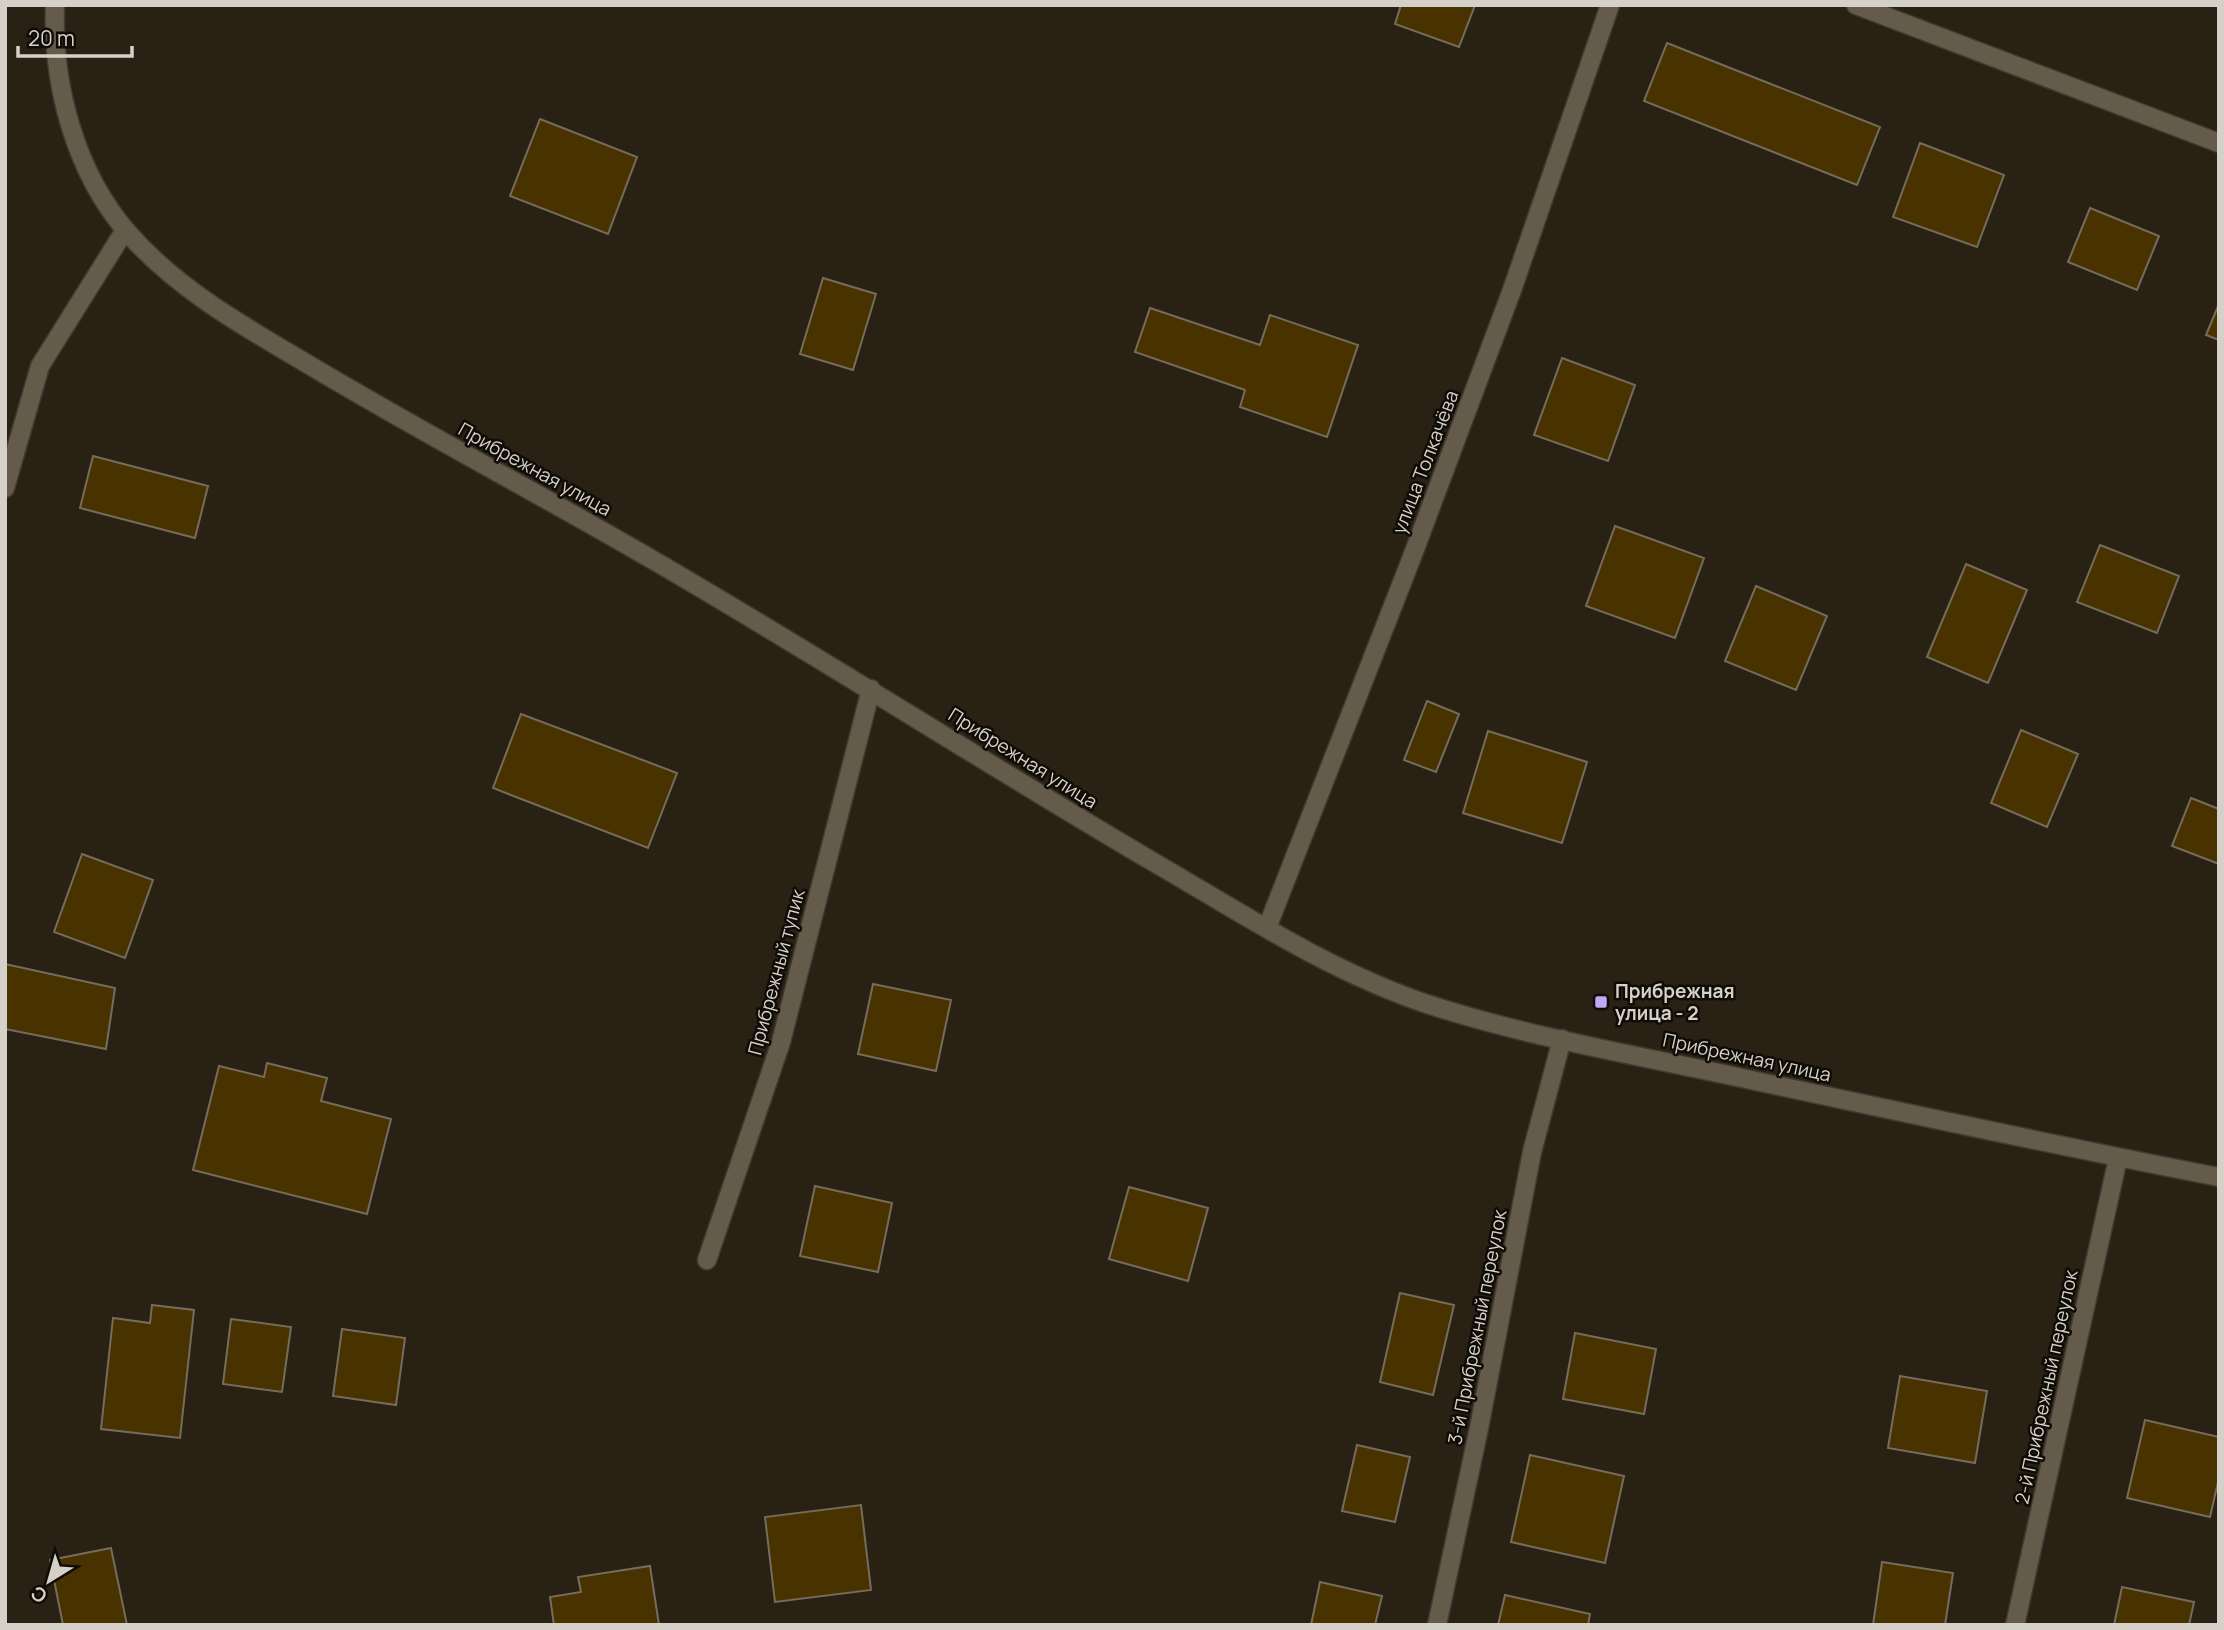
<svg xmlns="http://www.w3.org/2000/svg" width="2224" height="1630" viewBox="0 0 2224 1630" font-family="Manrope,sans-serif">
	<rect width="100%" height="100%" fill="#292113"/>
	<!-- building -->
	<path fill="#483200" stroke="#756c5c" stroke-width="2" d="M 1401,5 L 1475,5 L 1459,47 L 1395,24 Z
		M 1667,43 L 1880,127 L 1857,185 L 1644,101 Z
		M 540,119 L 637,157 L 608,234 L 510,196 Z
		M 1920,143 L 2004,175 L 1977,247 L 1893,217 Z
		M 2090,208 L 2159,236 L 2137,290 L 2068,262 Z
		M 823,278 L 876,294 L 853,370 L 800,354 Z
		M 2219,304 L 2219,340 L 2206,335 Z
		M 1150,308 L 1260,345 L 1270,315 L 1358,345 L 1327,437 L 1240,407 L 1245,390 L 1135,352 Z
		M 1562,358 L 1635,385 L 1608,461 L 1534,435 Z
		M 93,456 L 208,486 L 195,538 L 80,508 Z
		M 1615,526 L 1704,558 L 1675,638 L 1586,606 Z
		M 2100,545 L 2179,576 L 2157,633 L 2077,602 Z
		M 1966,564 L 2027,590 L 1988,683 L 1927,657 Z
		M 1756,586 L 1827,616 L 1796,690 L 1725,661 Z
		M 1427,701 L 1459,714 L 1436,772 L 1404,760 Z
		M 521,714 L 677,773 L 648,848 L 493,788 Z
		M 2021,730 L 2078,754 L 2047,827 L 1991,803 Z
		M 1488,731 L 1587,762 L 1562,843 L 1463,813 Z
		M 2191,798 L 2219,809 L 2219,864 L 2172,846 Z
		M 82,854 L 153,880 L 125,958 L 54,932 Z
		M 5,964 L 115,988 L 106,1049 L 5,1029 Z
		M 873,984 L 951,1000 L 936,1071 L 858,1054 Z
		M 267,1063 L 327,1078 L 321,1101 L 391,1119 L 367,1214 L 193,1170 L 219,1066 L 264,1077 Z
		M 815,1186 L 892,1203 L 878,1272 L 800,1256 Z
		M 1129,1187 L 1208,1208 L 1188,1281 L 1109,1259 Z
		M 1400,1293 L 1454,1305 L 1433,1395 L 1380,1382 Z
		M 152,1305 L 194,1310 L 180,1438 L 101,1429 L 113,1318 L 150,1323 Z
		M 231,1319 L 291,1327 L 282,1392 L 223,1384 Z
		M 342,1329 L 405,1338 L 396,1405 L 333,1396 Z
		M 1575,1333 L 1656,1349 L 1644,1414 L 1563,1399 Z
		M 1900,1376 L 1987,1391 L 1975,1463 L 1888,1448 Z
		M 2145,1420 L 2219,1437 L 2219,1478 L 2210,1517 L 2127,1498 Z
		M 1357,1445 L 1410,1457 L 1395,1522 L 1342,1511 Z
		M 1530,1455 L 1624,1476 L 1605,1563 L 1511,1542 Z
		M 861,1505 L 871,1590 L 775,1602 L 765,1517 Z
		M 111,1548 L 127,1625 L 63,1625 L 50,1560 Z
		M 1882,1562 L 1953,1573 L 1945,1625 L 1873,1625 Z
		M 650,1566 L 659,1625 L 554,1625 L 550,1597 L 581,1592 L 578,1577 Z
		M 1320,1582 L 1382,1596 L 1375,1625 L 1311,1625 Z
		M 2122,1587 L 2194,1602 L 2189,1625 L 2114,1625 Z
		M 1505,1595 L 1590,1614 L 1588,1625 L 1498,1625 Z"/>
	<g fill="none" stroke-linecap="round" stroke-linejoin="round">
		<defs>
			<path id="service" d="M 707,1260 L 781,1042 L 871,689"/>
			<path id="minor" d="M 1856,5 L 2219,143
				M 5,488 L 40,366 L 125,230
				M 1437,1625 L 1479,1428 L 1532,1152 L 1562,1039
				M 2015,1625 L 2118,1158"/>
			<path id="tertiary" d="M 55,5 C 52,85 75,172 128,233 C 180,292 249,329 316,369 C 427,435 541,495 653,560 C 820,657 983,762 1150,860 C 1238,911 1327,970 1424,1003 C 1530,1038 1642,1056 1751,1080 C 1907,1113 2062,1147 2219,1177
				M 1267,928 L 1412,557 L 1512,290 L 1610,5"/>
		</defs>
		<!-- service casing -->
		<use href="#service" stroke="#403b31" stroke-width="21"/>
		<!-- minor casing -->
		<use href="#minor" stroke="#403b31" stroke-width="21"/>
		<!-- tertiary casing -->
		<use href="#tertiary" stroke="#403b31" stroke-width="21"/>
		<!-- service -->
		<use href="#service" stroke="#645b4b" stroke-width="18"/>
		<!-- minor -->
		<use href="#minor" stroke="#645b4b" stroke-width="18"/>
		<!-- tertiary -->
		<use href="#tertiary" stroke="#645b4b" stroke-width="18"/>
	</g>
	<!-- markers -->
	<rect fill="#c2a7f2" stroke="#0f0b06" stroke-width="2.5" x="1594" y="995" width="14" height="14" rx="3.5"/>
	<g text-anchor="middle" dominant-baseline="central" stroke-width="5" stroke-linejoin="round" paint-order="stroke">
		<!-- street labels -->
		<g font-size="19" fill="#d6d1c8" stroke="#0f0b06">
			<text transform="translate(1425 462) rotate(-69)">улица Толкачёва</text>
			<text transform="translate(535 469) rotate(29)">Прибрежная улица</text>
			<text transform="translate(1023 758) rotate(32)">Прибрежная улица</text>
			<text transform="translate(776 972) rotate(-75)">Прибрежный тупик</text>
			<text transform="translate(1747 1057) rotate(12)">Прибрежная улица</text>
			<text transform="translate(1477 1327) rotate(-79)">3-й Прибрежный переулок</text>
			<text transform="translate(2046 1387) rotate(-78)">2-й Прибрежный переулок</text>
		</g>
		<!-- poi labels -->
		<g font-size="19" font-weight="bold" fill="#d6d1c8" stroke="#0f0b06" text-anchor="start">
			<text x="1615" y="991">Прибрежная<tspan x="1615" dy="22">улица - 2</tspan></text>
		</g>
	</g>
	<!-- border -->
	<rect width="2224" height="1630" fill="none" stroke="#d6d1c8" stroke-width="14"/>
	<!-- north arrow -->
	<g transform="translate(49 1581) rotate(217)" stroke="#0f0b06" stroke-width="5" paint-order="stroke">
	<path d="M0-5L12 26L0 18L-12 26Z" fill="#d6d1c8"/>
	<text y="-10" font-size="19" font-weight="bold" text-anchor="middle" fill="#d6d1c8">С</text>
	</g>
	<!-- scale -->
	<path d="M18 46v10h114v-10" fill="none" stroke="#d6d1c8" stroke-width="3.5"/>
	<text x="28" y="46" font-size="21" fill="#d6d1c8" stroke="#0f0b06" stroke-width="5" paint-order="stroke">20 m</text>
</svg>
